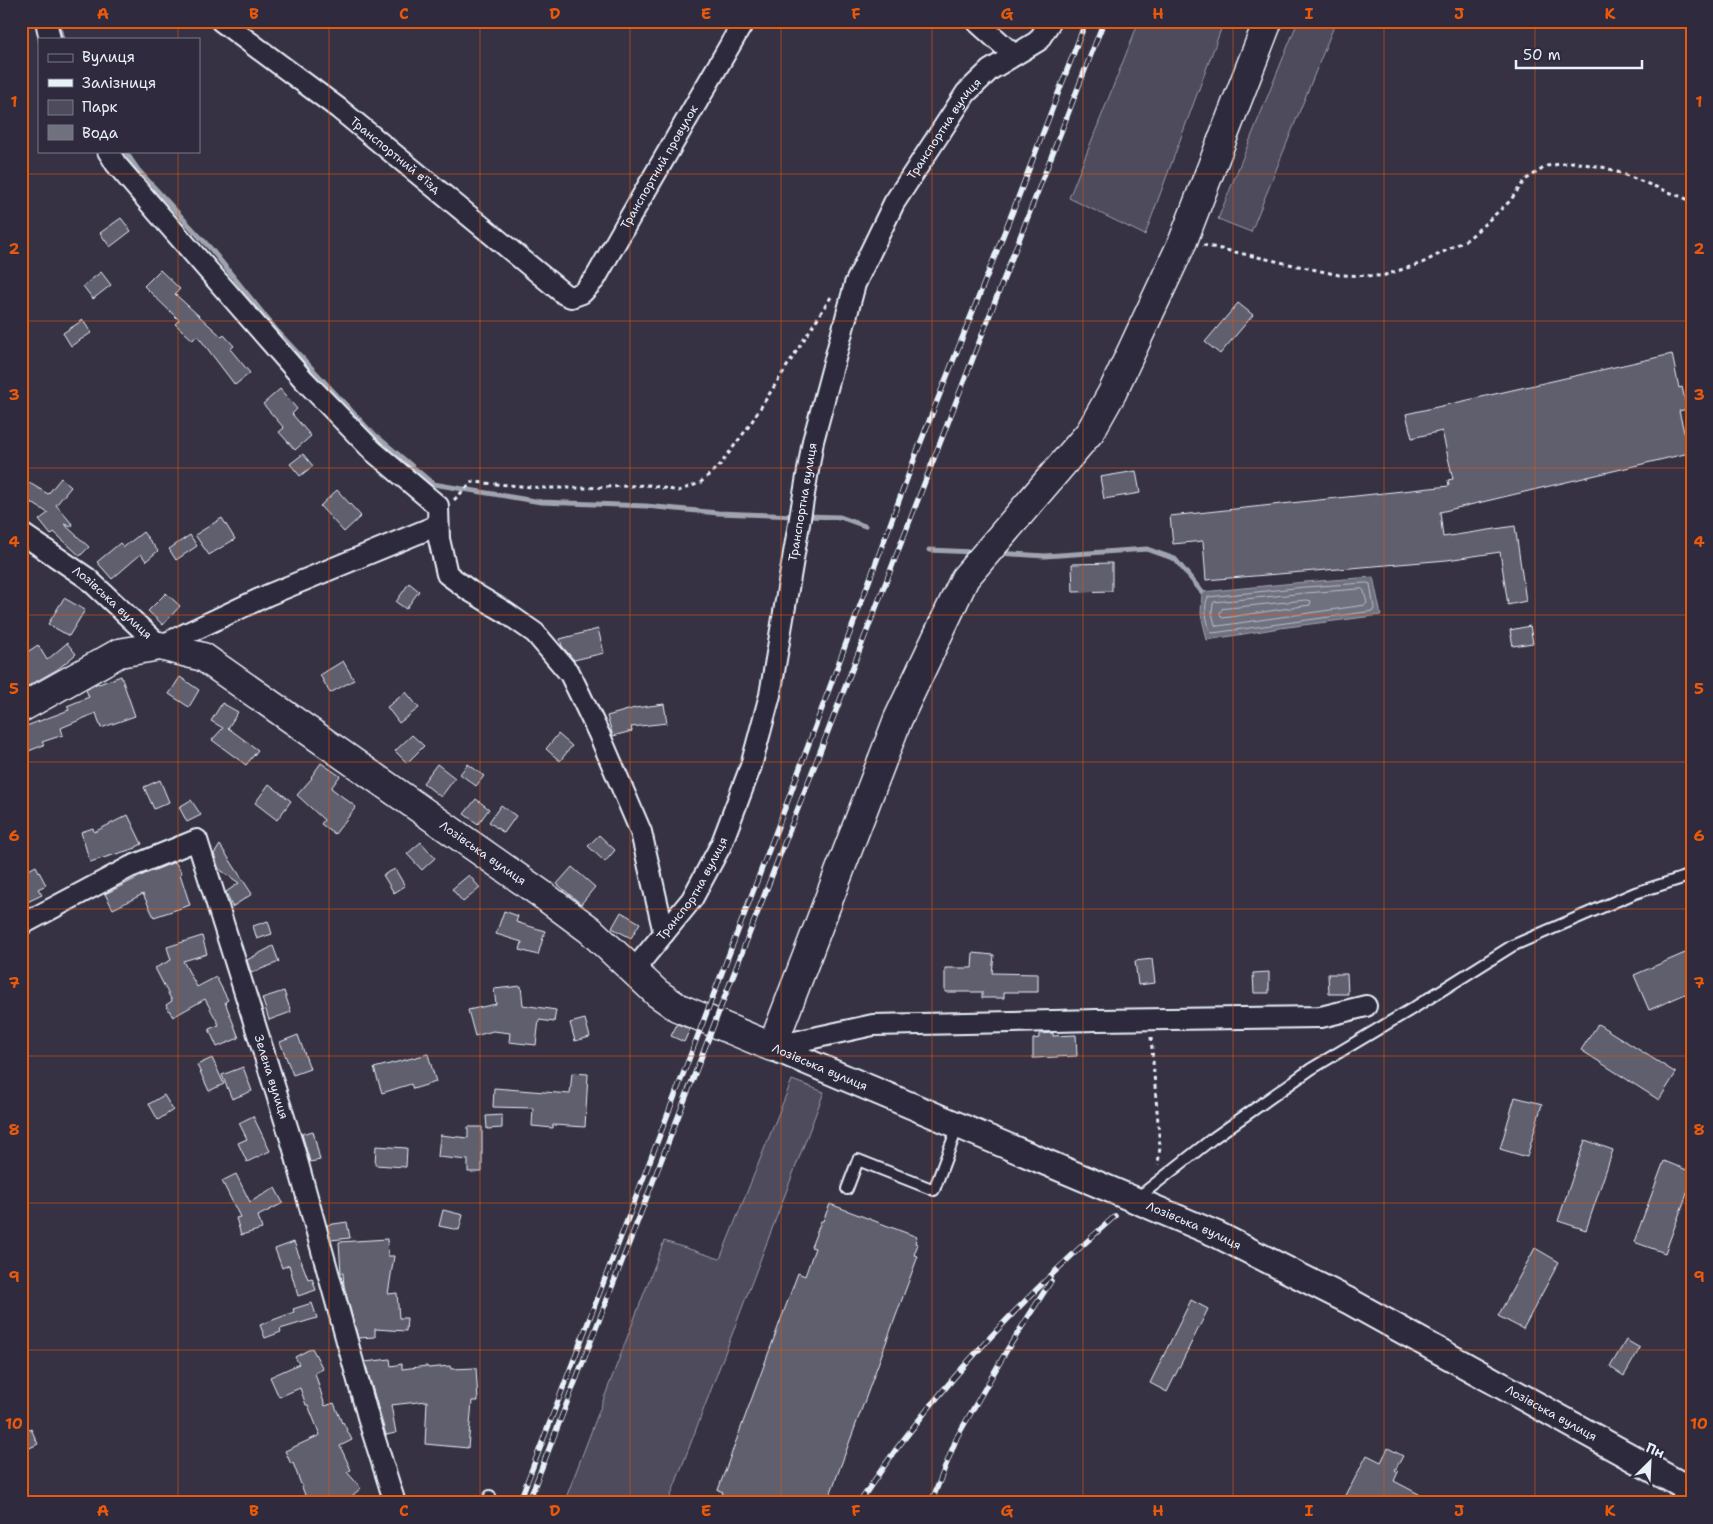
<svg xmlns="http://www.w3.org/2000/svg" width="1713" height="1524" viewBox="0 0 1713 1524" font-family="'Shantell Sans',sans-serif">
	<rect width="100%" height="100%" fill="#363244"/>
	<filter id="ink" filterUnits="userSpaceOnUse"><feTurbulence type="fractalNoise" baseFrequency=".02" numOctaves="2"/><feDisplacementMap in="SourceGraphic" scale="10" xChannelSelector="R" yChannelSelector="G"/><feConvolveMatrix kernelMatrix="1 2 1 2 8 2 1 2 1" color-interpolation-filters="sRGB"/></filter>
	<g filter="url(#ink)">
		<!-- green -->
		<path fill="#4d4b5c" stroke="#9a9eaa" d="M 1139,21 L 1224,21 L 1145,235 L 1069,198 Z
			M 1298,21 L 1336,21 L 1251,232 L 1218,219 Z
			M 792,1080 L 824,1092 L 668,1503 L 564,1503 L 664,1241 L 720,1259 Z"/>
		<!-- water -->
		<path fill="#70717f" stroke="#a0a4af" d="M 1373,577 L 1381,615 L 1280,628 L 1207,640 L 1201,614 L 1202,592 L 1305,582 Z"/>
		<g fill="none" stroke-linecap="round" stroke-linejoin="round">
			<!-- shore -->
			<path stroke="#b8bec8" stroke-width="1" d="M 1367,583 L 1370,584 L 1374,608 L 1373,611 L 1213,633 L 1210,632 C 1207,620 1203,607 1208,597 L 1305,587 Z
				M 1362,589 L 1364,591 L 1367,603 L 1365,605 L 1218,626 L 1215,625 L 1212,613 L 1213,604 L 1214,602 L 1306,593 Z
				M 1307,600 L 1311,601 L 1310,605 L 1223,618 L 1221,617 L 1220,613 L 1222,609 Z"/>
			<!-- stream -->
			<path stroke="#a0a4af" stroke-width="5" d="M 57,21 L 62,39
				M 125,151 L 138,170 L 211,249 L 277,331 L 369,430 L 433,484 L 541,502 L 646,506 L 718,513 L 796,516
				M 805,516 L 840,517 L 865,526
				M 929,550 L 974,552
				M 998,553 L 1045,556 L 1147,549 L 1175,559 L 1202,592"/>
		</g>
		<!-- building -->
		<path fill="#605e6e" stroke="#e8f1f8" d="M 121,218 L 131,231 L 110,247 L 100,233 Z
			M 160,270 L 180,289 L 175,294 L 222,337 L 224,335 L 234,346 L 230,349 L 250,373 L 235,385 L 197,335 L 193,340 L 175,324 L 179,320 L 144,286 Z
			M 101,272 L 111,285 L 93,299 L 83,286 Z
			M 1238,303 L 1253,315 L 1220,354 L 1205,342 Z
			M 83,320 L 91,333 L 71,346 L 63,333 Z
			M 1672,354 L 1679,388 L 1682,387 L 1687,409 L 1679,411 L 1689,453 L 1440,512 L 1443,537 L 1515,526 L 1526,601 L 1508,605 L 1500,552 L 1447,560 L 1206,580 L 1203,541 L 1173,544 L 1170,516 L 1449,486 L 1448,480 L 1453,479 L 1442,431 L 1412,438 L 1406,414 Z
			M 280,389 L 297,409 L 292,414 L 311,436 L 295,450 L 279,432 L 284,428 L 263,404 Z
			M 303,454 L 313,466 L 300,476 L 290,464 Z
			M 1136,471 L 1140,493 L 1104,499 L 1100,477 Z
			M 21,478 L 48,494 L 61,478 L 71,487 L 56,505 L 73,525 L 71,527 L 64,524 L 89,547 L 80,556 L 54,532 L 51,535 L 39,520 L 48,513 L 21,496 Z
			M 337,490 L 361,516 L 344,532 L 320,506 Z
			M 222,518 L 235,539 L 209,555 L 195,535 Z
			M 143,532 L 158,551 L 146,561 L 141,554 L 112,579 L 97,562 L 120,543 L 124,547 Z
			M 190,535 L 197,546 L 176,560 L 169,549 Z
			M 1112,563 L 1112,591 L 1073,592 L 1072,564 Z
			M 409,583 L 419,591 L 406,609 L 396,602 Z
			M 166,593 L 180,606 L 163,625 L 148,611 Z
			M 64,598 L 85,610 L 69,636 L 48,624 Z
			M 1530,626 L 1533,643 L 1513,646 L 1510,630 Z
			M 598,629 L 604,653 L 574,660 L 562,646 L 560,639 Z
			M 67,643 L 76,654 L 58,669 L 21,690 L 21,656 L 38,645 L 47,660 Z
			M 343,661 L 354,680 L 330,693 L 320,675 Z
			M 121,676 L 135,716 L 101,728 L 96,713 L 61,728 L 63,735 L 42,742 L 44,745 L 26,752 L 21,739 L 21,728 L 69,710 L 67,706 L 89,697 L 86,690 L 98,683 L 99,684 Z
			M 180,677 L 199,690 L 189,707 L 169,694 Z
			M 406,692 L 419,708 L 399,723 L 387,707 Z
			M 222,703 L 238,712 L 228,728 L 258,750 L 246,765 L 212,740 L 223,728 L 211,721 Z
			M 664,704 L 667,723 L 631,727 L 632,731 L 613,736 L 607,716 L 635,708 Z
			M 558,734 L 572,746 L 560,761 L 546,749 Z
			M 412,735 L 424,746 L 407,763 L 395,751 Z
			M 321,763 L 340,776 L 331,788 L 356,807 L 335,834 L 321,824 L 324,820 L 297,795 L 312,778 L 311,777 Z
			M 437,764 L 455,778 L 441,797 L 423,783 Z
			M 468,764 L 484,776 L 476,786 L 460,774 Z
			M 160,780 L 169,802 L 154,809 L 144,787 Z
			M 269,784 L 291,801 L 277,820 L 255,803 Z
			M 476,799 L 489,809 L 478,824 L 464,814 Z
			M 191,800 L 201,815 L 187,822 L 179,807 Z
			M 501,805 L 516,816 L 504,833 L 489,822 Z
			M 128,815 L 142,844 L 136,847 L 136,848 L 90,862 L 81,832 L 93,828 L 94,832 Z
			M 599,835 L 615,850 L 605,862 L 588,846 Z
			M 421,842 L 435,858 L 422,870 L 407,854 Z
			M 220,845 L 252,894 L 232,907 L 226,892 L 239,883 L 219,869 L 214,854 Z
			M 175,862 L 182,873 L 180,874 L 190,905 L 154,917 L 143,894 L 113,909 L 105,894 L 145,874 Z
			M 36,866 L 46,885 L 38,889 L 42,895 L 21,905 L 21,874 Z
			M 572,867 L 595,887 L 581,904 L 557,884 Z
			M 395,869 L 405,886 L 394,893 L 383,875 Z
			M 469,875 L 480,888 L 463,902 L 452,889 Z
			M 504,911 L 518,916 L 516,922 L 545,931 L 538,955 L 520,950 L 522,942 L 496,934 Z
			M 621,912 L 640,923 L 631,938 L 612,928 Z
			M 268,921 L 272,934 L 257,939 L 253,926 Z
			M 202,936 L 207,954 L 183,961 L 197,987 L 216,977 L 228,1000 L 225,1002 L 239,1038 L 217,1047 L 209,1029 L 219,1025 L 205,999 L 173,1017 L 166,1005 L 172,1001 L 155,968 L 171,960 L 167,947 Z
			M 273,946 L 279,962 L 251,973 L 247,960 Z
			M 1692,950 L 1692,991 L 1649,1010 L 1634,975 Z
			M 973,953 L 994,955 L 992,973 L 1038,974 L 1038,992 L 1004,992 L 1004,998 L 982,998 L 982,992 L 945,992 L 945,968 L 972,968 Z
			M 1152,959 L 1155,983 L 1138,985 L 1135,961 Z
			M 1269,972 L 1269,993 L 1254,993 L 1253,973 Z
			M 1328,974 L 1347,974 L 1348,994 L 1329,994 Z
			M 521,986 L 523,1005 L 556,1010 L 554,1022 L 539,1020 L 536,1045 L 509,1042 L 510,1033 L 493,1031 L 475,1036 L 468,1010 L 496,1004 L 494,989 Z
			M 284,991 L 291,1012 L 269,1020 L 262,998 Z
			M 585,1019 L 590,1037 L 575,1041 L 570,1023 Z
			M 677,1024 L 690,1029 L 684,1042 L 671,1036 Z
			M 1598,1024 L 1676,1073 L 1659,1100 L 1581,1050 Z
			M 1053,1033 L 1053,1036 L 1076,1035 L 1077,1056 L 1033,1058 L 1033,1039 L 1039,1038 L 1039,1034 Z
			M 298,1035 L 310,1069 L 293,1075 L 280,1042 Z
			M 428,1054 L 436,1082 L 413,1089 L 411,1084 L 382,1093 L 374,1068 Z
			M 212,1058 L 224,1084 L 209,1091 L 197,1065 Z
			M 243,1067 L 252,1091 L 232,1099 L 222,1075 Z
			M 572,1073 L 588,1074 L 585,1127 L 553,1125 L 553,1128 L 532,1126 L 533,1108 L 493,1107 L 494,1088 L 570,1094 Z
			M 164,1095 L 173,1110 L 158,1120 L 149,1104 Z
			M 1515,1097 L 1542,1104 L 1527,1157 L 1500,1149 Z
			M 502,1115 L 502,1128 L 487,1129 L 486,1116 Z
			M 253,1116 L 270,1151 L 247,1162 L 238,1143 L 247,1139 L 239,1123 Z
			M 468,1127 L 482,1127 L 482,1172 L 468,1172 L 468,1160 L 438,1157 L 440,1135 L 468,1138 Z
			M 313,1131 L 320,1160 L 310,1162 L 302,1134 Z
			M 1585,1140 L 1613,1150 L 1586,1230 L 1558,1221 Z
			M 376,1146 L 407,1148 L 406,1167 L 375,1165 Z
			M 1664,1161 L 1692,1172 L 1692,1180 L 1665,1253 L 1634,1242 Z
			M 236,1174 L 250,1202 L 275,1188 L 283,1203 L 258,1216 L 262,1229 L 241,1235 L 236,1218 L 240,1217 L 222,1181 Z
			M 830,1204 L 917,1237 L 915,1243 L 918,1244 L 914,1255 L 918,1256 L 827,1503 L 719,1503 L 723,1492 L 718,1490 L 798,1273 L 805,1276 L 815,1248 L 811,1247 L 821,1221 L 823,1221 Z
			M 443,1210 L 463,1215 L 459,1230 L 439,1226 Z
			M 347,1222 L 350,1238 L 331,1240 L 327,1225 Z
			M 387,1239 L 388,1256 L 394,1256 L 388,1294 L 397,1293 L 399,1318 L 407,1318 L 406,1331 L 375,1329 L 375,1337 L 358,1338 L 344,1286 L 343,1273 L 341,1273 L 339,1242 Z
			M 294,1242 L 308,1279 L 312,1278 L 316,1290 L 298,1296 L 289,1265 L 282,1268 L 275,1249 Z
			M 1535,1248 L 1559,1262 L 1523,1329 L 1498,1316 Z
			M 1191,1300 L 1208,1309 L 1167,1392 L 1150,1383 Z
			M 312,1303 L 317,1318 L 280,1329 L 281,1332 L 265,1338 L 260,1325 L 294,1312 L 293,1309 Z
			M 1626,1340 L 1640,1348 L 1624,1376 L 1610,1367 Z
			M 312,1348 L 323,1369 L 315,1373 L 325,1406 L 334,1403 L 342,1423 L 343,1422 L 352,1440 L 340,1446 L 351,1470 L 347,1472 L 361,1488 L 344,1503 L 308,1503 L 293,1463 L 291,1464 L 285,1451 L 320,1435 L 308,1405 L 306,1405 L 300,1388 L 279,1397 L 270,1377 L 299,1364 L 295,1357 Z
			M 390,1359 L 391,1366 L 402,1364 L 402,1369 L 427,1366 L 428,1368 L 450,1366 L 451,1369 L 476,1368 L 478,1401 L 472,1401 L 468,1448 L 425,1444 L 427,1401 L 391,1405 L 396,1433 L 386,1435 L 365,1362 Z
			M 31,1429 L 38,1444 L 21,1452 L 21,1434 Z
			M 1388,1448 L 1403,1456 L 1395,1470 L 1398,1472 L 1394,1481 L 1436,1503 L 1342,1503 L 1367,1455 L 1381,1462 Z"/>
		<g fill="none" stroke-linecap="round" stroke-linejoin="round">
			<defs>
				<path id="service" d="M 847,1189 L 858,1160 L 934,1190 L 958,1126
					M 1136,1199 L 1212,1139 L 1311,1069 L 1415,1007 L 1512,946 L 1635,893 L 1692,875
					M 487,1503 L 490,1496"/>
				<g id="minor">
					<path d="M 46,21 L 50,39"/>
					<path id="s1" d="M 221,21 L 338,108 L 564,294 L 571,297 L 582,293 L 595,279 L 629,219 L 744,21"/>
					<path d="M 976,21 L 1014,55"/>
					<path d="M 108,151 L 116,164 L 158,213 L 304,380 L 373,451 L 438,506 L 439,539 L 447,574 L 470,591 L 505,612 L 535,633 L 570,674 L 599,734 L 641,832 L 664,933"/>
					<path id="s2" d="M 21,533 L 87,578 L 160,646 L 268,595 L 438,525"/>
					<path id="s3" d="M 21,925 L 130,867 L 197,840 L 293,1146 L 370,1424 L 395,1503"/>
					<path id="s4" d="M 633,971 L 692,899 L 721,845 L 751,766 L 770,695 L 813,441 L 855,284 L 894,203 L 966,93 L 990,70 L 1038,41 L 1051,21"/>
					<path d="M 772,1047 L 873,1025 L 1097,1020 L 1321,1017 L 1366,1006"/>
				</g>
				<g id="tertiary">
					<path id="s5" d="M 772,1047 L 1216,1234 L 1349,1301 L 1692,1491"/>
				</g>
				<g id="secondary">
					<path id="s6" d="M 21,708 L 119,653 L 160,646 L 203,657 L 540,893 L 590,930 L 657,993 L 677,1007 L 772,1047 L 898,719 L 965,578 L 1090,432 L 1112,393 L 1183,241 L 1268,21"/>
				</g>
			</defs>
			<!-- service casing -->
			<use href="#service" stroke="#e8f1f8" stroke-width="14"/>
			<!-- minor casing -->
			<use href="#minor" stroke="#e8f1f8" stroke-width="24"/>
			<!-- tertiary casing -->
			<use href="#tertiary" stroke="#e8f1f8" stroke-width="29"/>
			<!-- secondary casing -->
			<use href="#secondary" stroke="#e8f1f8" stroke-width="31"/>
			<!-- path -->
			<path stroke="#e8f1f8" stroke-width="3" stroke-dasharray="4 4" stroke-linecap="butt" d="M 1203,245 L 1339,275 L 1382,276 L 1422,263 L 1468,239 L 1510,201 L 1525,180 L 1547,166 L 1573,162 L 1607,168 L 1692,201
				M 454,500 L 472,482 L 545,488 L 585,488 L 649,485 L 678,491 L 700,483 L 720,465 L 749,426 L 831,297
				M 1151,1037 L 1160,1147 L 1158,1165"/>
			<!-- service -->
			<use href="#service" stroke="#2f2a3d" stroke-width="10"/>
			<!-- minor -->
			<use href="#minor" stroke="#2f2a3d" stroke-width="20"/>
			<!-- tertiary -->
			<use href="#tertiary" stroke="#2f2a3d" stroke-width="25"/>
			<!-- secondary -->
			<use href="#secondary" stroke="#2f2a3d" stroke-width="28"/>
			<defs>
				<path id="rail" d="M 519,1503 L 788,800 L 918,449 L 1016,203 L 1086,21
					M 528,1503 L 1104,21
					M 859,1503 C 873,1483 886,1462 901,1443 C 964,1360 1037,1285 1115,1216
					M 931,1503 L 957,1437 L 1007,1350 L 1051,1281"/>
			</defs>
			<!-- rail casing -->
			<use href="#rail" stroke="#e8f1f8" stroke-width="5.5"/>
			<!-- rail -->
			<use href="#rail" stroke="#2f2a3d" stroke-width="4" stroke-dasharray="11" stroke-linecap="butt"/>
		</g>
	</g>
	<!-- grid -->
	<path fill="none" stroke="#e8590c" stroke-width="1" stroke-opacity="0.55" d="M 178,21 L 178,39M 329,21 L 329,1503M 480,21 L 480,1503M 630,21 L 630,1503M 781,21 L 781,1503M 932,21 L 932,1503M 1083,21 L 1083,1503M 1233,21 L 1233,1503M 1384,21 L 1384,1503M 1535,21 L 1535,1503M 178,151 L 178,1503M 21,174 L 1692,174M 21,321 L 1692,321M 21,468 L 1692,468M 21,615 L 1692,615M 21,762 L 1692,762M 21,909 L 1692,909M 21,1056 L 1692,1056M 21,1203 L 1692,1203M 21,1350 L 1692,1350"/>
	<g text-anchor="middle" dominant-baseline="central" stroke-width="4.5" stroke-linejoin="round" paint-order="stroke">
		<!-- street labels -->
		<g font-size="12" fill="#e8f1f8" stroke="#2f2a3d">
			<text stroke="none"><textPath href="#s4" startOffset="912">Транспортна вулиця</textPath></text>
			<text stroke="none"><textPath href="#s1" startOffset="220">Транспортний в'їзд</textPath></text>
			<text stroke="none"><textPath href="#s1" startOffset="606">Транспортний провулок</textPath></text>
			<text stroke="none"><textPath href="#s4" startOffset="508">Транспортна вулиця</textPath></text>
			<text stroke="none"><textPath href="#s2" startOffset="115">Лозівська вулиця</textPath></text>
			<text stroke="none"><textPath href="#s6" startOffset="540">Лозівська вулиця</textPath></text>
			<text stroke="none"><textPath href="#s4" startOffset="102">Транспортна вулиця</textPath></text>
			<text stroke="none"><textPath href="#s5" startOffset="52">Лозівська вулиця</textPath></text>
			<text stroke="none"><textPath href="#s3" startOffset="444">Зелена вулиця</textPath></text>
			<text stroke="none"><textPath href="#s5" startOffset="458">Лозівська вулиця</textPath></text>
			<text stroke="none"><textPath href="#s5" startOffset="862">Лозівська вулиця</textPath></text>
		</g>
	</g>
	<!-- margin -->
	<rect width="1713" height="1524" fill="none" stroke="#2f2a3d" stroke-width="55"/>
	<!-- legend -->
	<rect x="38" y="38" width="162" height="115" fill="#2f2a3d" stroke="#797a88"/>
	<rect x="48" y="54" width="25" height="8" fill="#2f2a3d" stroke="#797a88"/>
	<text x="82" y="62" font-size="15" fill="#e8f1f8">Вулиця</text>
	<rect x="48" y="79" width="25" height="8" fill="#e8f1f8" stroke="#797a88"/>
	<text x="82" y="88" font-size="15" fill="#e8f1f8">Залізниця</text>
	<rect x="48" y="100" width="25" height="15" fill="#4d4b5c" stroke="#797a88"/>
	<text x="82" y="112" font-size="15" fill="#e8f1f8">Парк</text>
	<rect x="48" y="125" width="25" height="15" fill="#70717f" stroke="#797a88"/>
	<text x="82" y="138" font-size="15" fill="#e8f1f8">Вода</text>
	<!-- north arrow -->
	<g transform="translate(1650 1462) rotate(24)" stroke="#2f2a3d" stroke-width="4" paint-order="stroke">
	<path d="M0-4L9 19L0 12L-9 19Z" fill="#e8f1f8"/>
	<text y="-8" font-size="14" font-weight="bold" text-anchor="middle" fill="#e8f1f8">Пн</text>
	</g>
	<!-- scale -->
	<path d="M1516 60v8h126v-8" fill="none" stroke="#e8f1f8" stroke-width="2.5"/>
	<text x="1523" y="60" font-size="15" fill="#e8f1f8" stroke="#2f2a3d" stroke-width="4" paint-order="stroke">50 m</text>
	<rect x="28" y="28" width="1658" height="1468" fill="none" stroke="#e8590c" stroke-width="2"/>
	<g font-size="16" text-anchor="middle" font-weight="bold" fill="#e8590c">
		<text x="103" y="19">A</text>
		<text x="254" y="19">B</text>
		<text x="404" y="19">C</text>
		<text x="555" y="19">D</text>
		<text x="706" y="19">E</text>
		<text x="856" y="19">F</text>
		<text x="1007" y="19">G</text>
		<text x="1158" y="19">H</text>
		<text x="1309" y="19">I</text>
		<text x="1459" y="19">J</text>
		<text x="1610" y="19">K</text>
		<text x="14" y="107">1</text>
		<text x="1699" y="107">1</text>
		<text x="14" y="254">2</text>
		<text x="1699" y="254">2</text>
		<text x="14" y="400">3</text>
		<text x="1699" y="400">3</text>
		<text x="14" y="547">4</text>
		<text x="1699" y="547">4</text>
		<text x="14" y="694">5</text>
		<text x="1699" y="694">5</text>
		<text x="14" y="841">6</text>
		<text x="1699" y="841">6</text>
		<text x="14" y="988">7</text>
		<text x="1699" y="988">7</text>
		<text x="14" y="1135">8</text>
		<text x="1699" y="1135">8</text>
		<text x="14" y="1282">9</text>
		<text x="1699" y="1282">9</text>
		<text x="14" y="1429">10</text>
		<text x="1699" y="1429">10</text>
		<text x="103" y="1516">A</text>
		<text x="254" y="1516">B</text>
		<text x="404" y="1516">C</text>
		<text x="555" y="1516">D</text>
		<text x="706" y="1516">E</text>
		<text x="856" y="1516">F</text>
		<text x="1007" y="1516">G</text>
		<text x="1158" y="1516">H</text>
		<text x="1309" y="1516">I</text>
		<text x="1459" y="1516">J</text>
		<text x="1610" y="1516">K</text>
	</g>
</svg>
